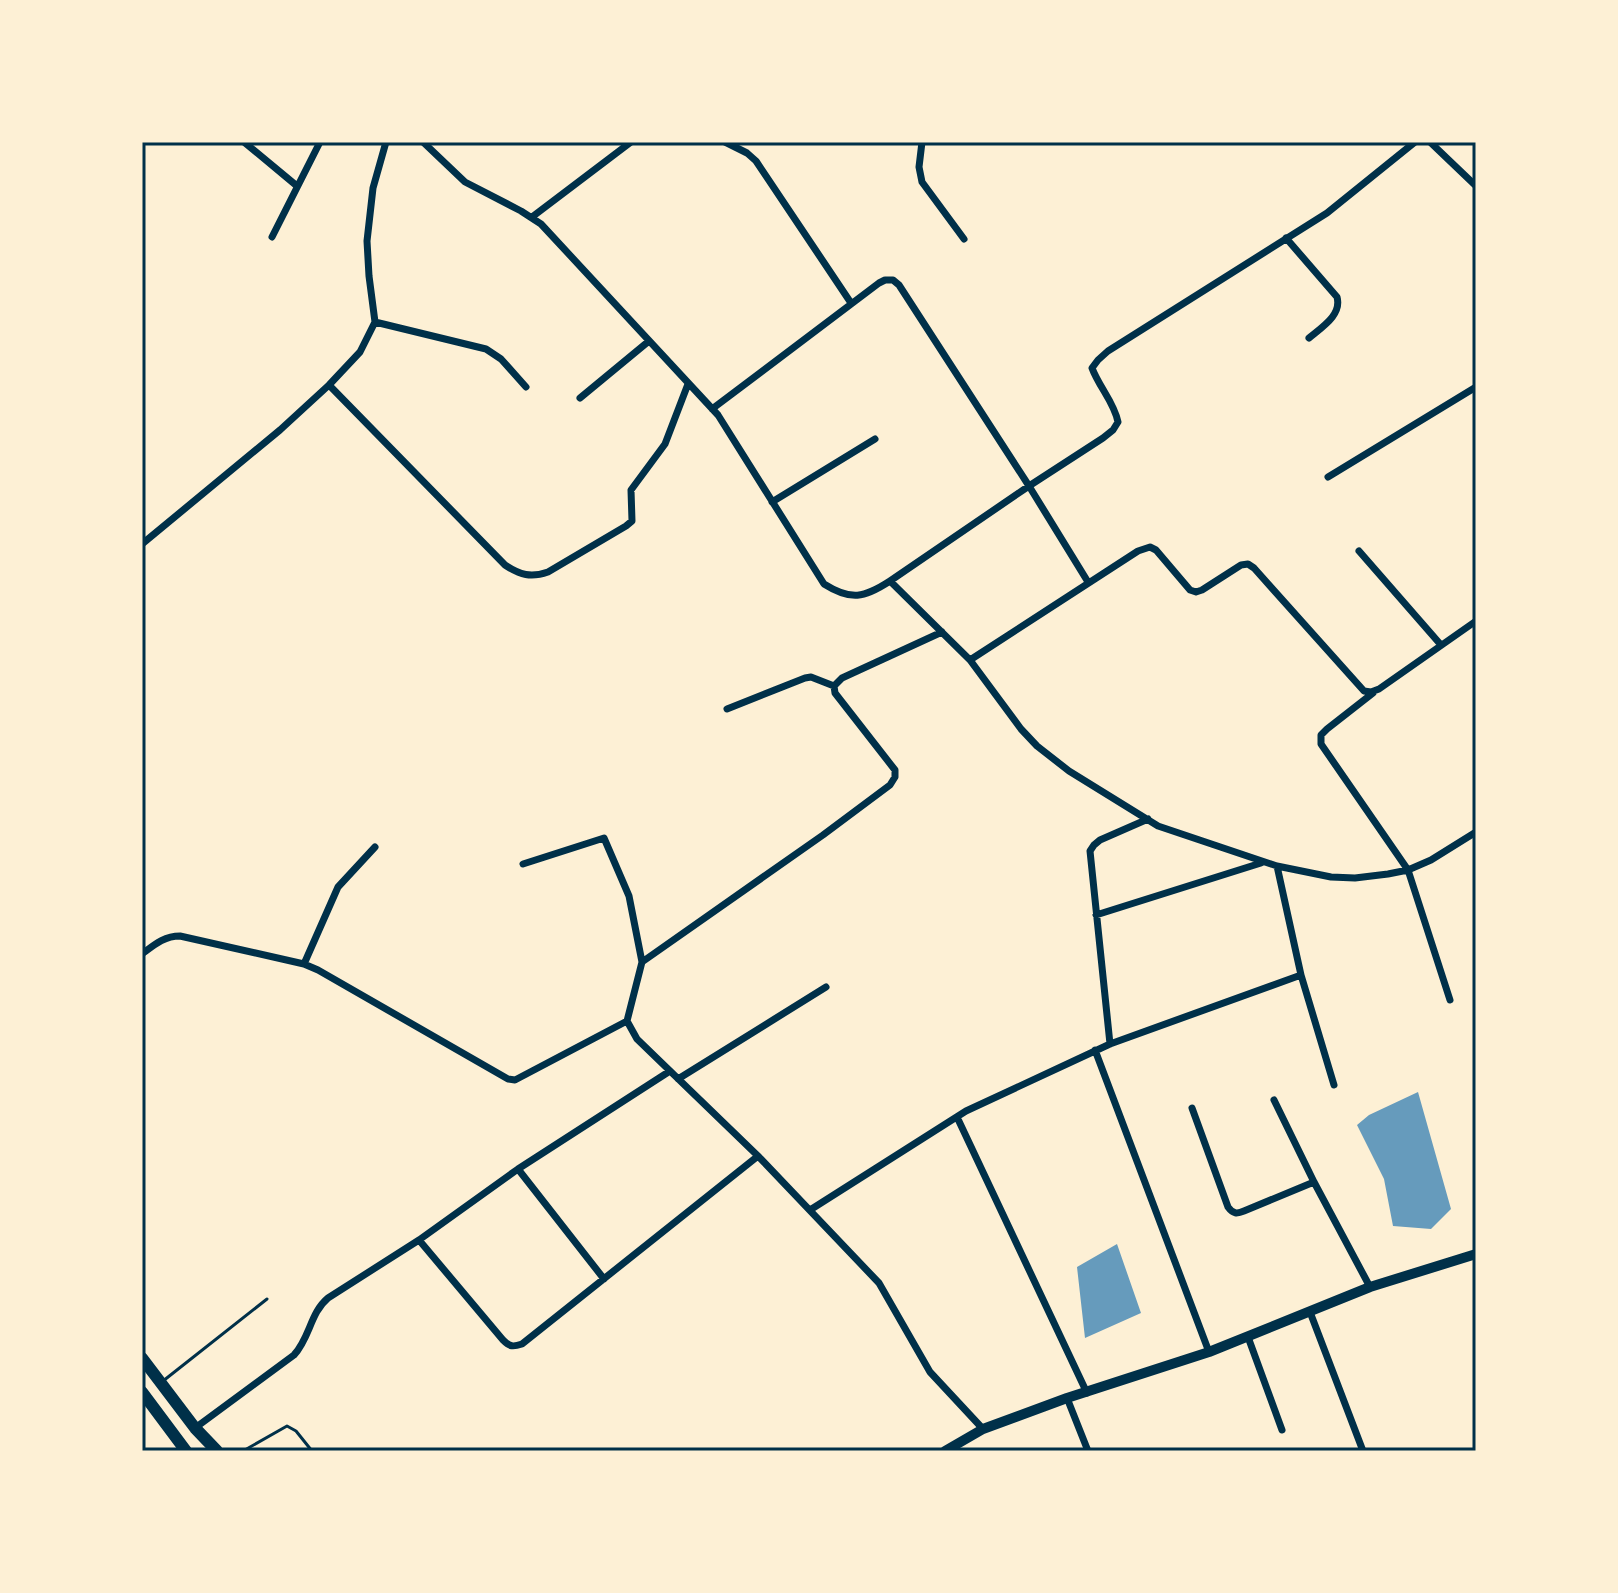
<svg xmlns="http://www.w3.org/2000/svg" width="1618" height="1593" viewBox="0 0 1618 1593" font-family="'Fira Sans Condensed',sans-serif">
	<rect width="100%" height="100%" fill="#fdf0d5"/>
	<!-- water -->
	<path fill="#669bbc" d="M 1418,1092 L 1451,1209 L 1431,1229 L 1393,1226 L 1384,1179 L 1357,1125 L 1369,1115 Z
		M 1117,1244 L 1141,1313 L 1085,1338 L 1077,1267 Z"/>
	<g fill="none" stroke-linecap="round" stroke-linejoin="round">
		<!-- service -->
		<path stroke="#003049" stroke-width="3" d="M 163,1381 L 267,1299
			M 243,1451 L 287,1426 L 296,1431 L 312,1451"/>
		<!-- minor -->
		<path stroke="#003049" stroke-width="7" d="M 244,142 L 297,186
			M 423,142 L 465,182 L 521,211 L 541,224 L 718,415 L 824,584 C 851,601 864,598 890,581 L 1029,486 L 1103,438 L 1113,430 L 1118,422 C 1114,402 1099,387 1092,368 L 1098,360 L 1108,351 L 1327,213 L 1415,142
			M 725,142 L 747,153 L 756,161 L 851,303
			M 922,142 L 919,167 L 922,182 L 964,239
			M 1430,142 L 1476,186
			M 532,217 L 631,142
			M 272,237 L 320,142
			M 1286,238 L 1337,297 C 1342,315 1322,327 1309,338
			M 375,322 L 486,349 L 501,359 L 526,387
			M 329,385 L 505,565 C 520,575 531,578 548,572 L 626,526 L 632,521 L 631,490 L 665,444 L 688,384
			M 580,398 L 649,341
			M 712,409 L 879,283 L 885,280 L 893,280 L 899,285 L 1029,486 L 1088,582
			M 1328,477 L 1476,387
			M 772,502 L 875,439
			M 142,544 L 280,430 L 329,385 L 360,352 L 375,322 L 369,276 L 367,241 L 373,188 L 386,142
			M 1359,551 L 1441,645
			M 890,581 L 970,660 L 1021,729 L 1037,746 L 1069,771 L 1158,826 L 1277,866 L 1331,877 L 1355,878 L 1388,874 L 1408,870 L 1431,860 L 1476,832
			M 970,660 L 1138,551 L 1150,547 L 1156,550 L 1190,590 L 1196,592 L 1202,590 L 1241,565 L 1248,564 L 1254,568 L 1364,691 L 1371,692 L 1379,689 L 1476,621
			M 1373,693 L 1327,729 L 1321,735 L 1321,744 L 1408,870 L 1450,1000
			M 727,709 L 805,678 L 811,677 L 834,686
			M 523,864 L 604,838 L 629,896 L 642,962 L 627,1021 L 637,1039 L 758,1156 L 879,1283 L 930,1372 L 983,1429
			M 1277,866 L 1301,975 L 1334,1085
			M 1096,915 L 1261,863
			M 142,954 C 154,945 164,936 180,936 L 304,964 L 318,970 L 508,1079 L 515,1080 L 627,1021
			M 642,962 L 823,835 L 890,785 L 895,777 L 895,770 L 835,693 L 834,686 L 842,678 L 942,632
			M 304,964 L 338,887 L 375,847
			M 1110,1044 L 1090,851 L 1094,845 L 1100,840 L 1148,819
			M 1095,1050 L 1209,1352
			M 678,1079 L 826,987
			M 1274,1100 L 1314,1182 L 1370,1287
			M 1192,1108 L 1228,1207 C 1233,1214 1237,1214 1244,1211 L 1314,1182
			M 957,1117 L 1087,1393
			M 518,1169 L 604,1279
			M 810,1210 L 966,1111 L 1110,1044 L 1301,975
			M 419,1240 L 503,1340 C 510,1347 513,1347 522,1344 L 758,1156
			M 1310,1312 L 1363,1451
			M 1248,1337 L 1282,1430
			M 1067,1398 L 1088,1451
			M 195,1428 L 294,1355 C 310,1338 310,1313 328,1298 L 419,1240 L 518,1169 L 670,1071"/>
		<!-- secondary -->
		<path stroke="#003049" stroke-width="10" d="M 945,1451 L 983,1429 L 1067,1398 L 1209,1352 L 1370,1287 L 1476,1254"/>
		<!-- trunk -->
		<path stroke="#003049" stroke-width="12" d="M 142,1358 L 195,1428 L 217,1451
			M 142,1392 L 186,1451"/>
	</g>
	<!-- border -->
	<rect width="1618" height="1593" fill="none" stroke="#fdf0d5" stroke-width="288"/>
	<rect x="144" y="144" width="1330" height="1305" fill="none" stroke="#003049" stroke-width="3"/>
</svg>
